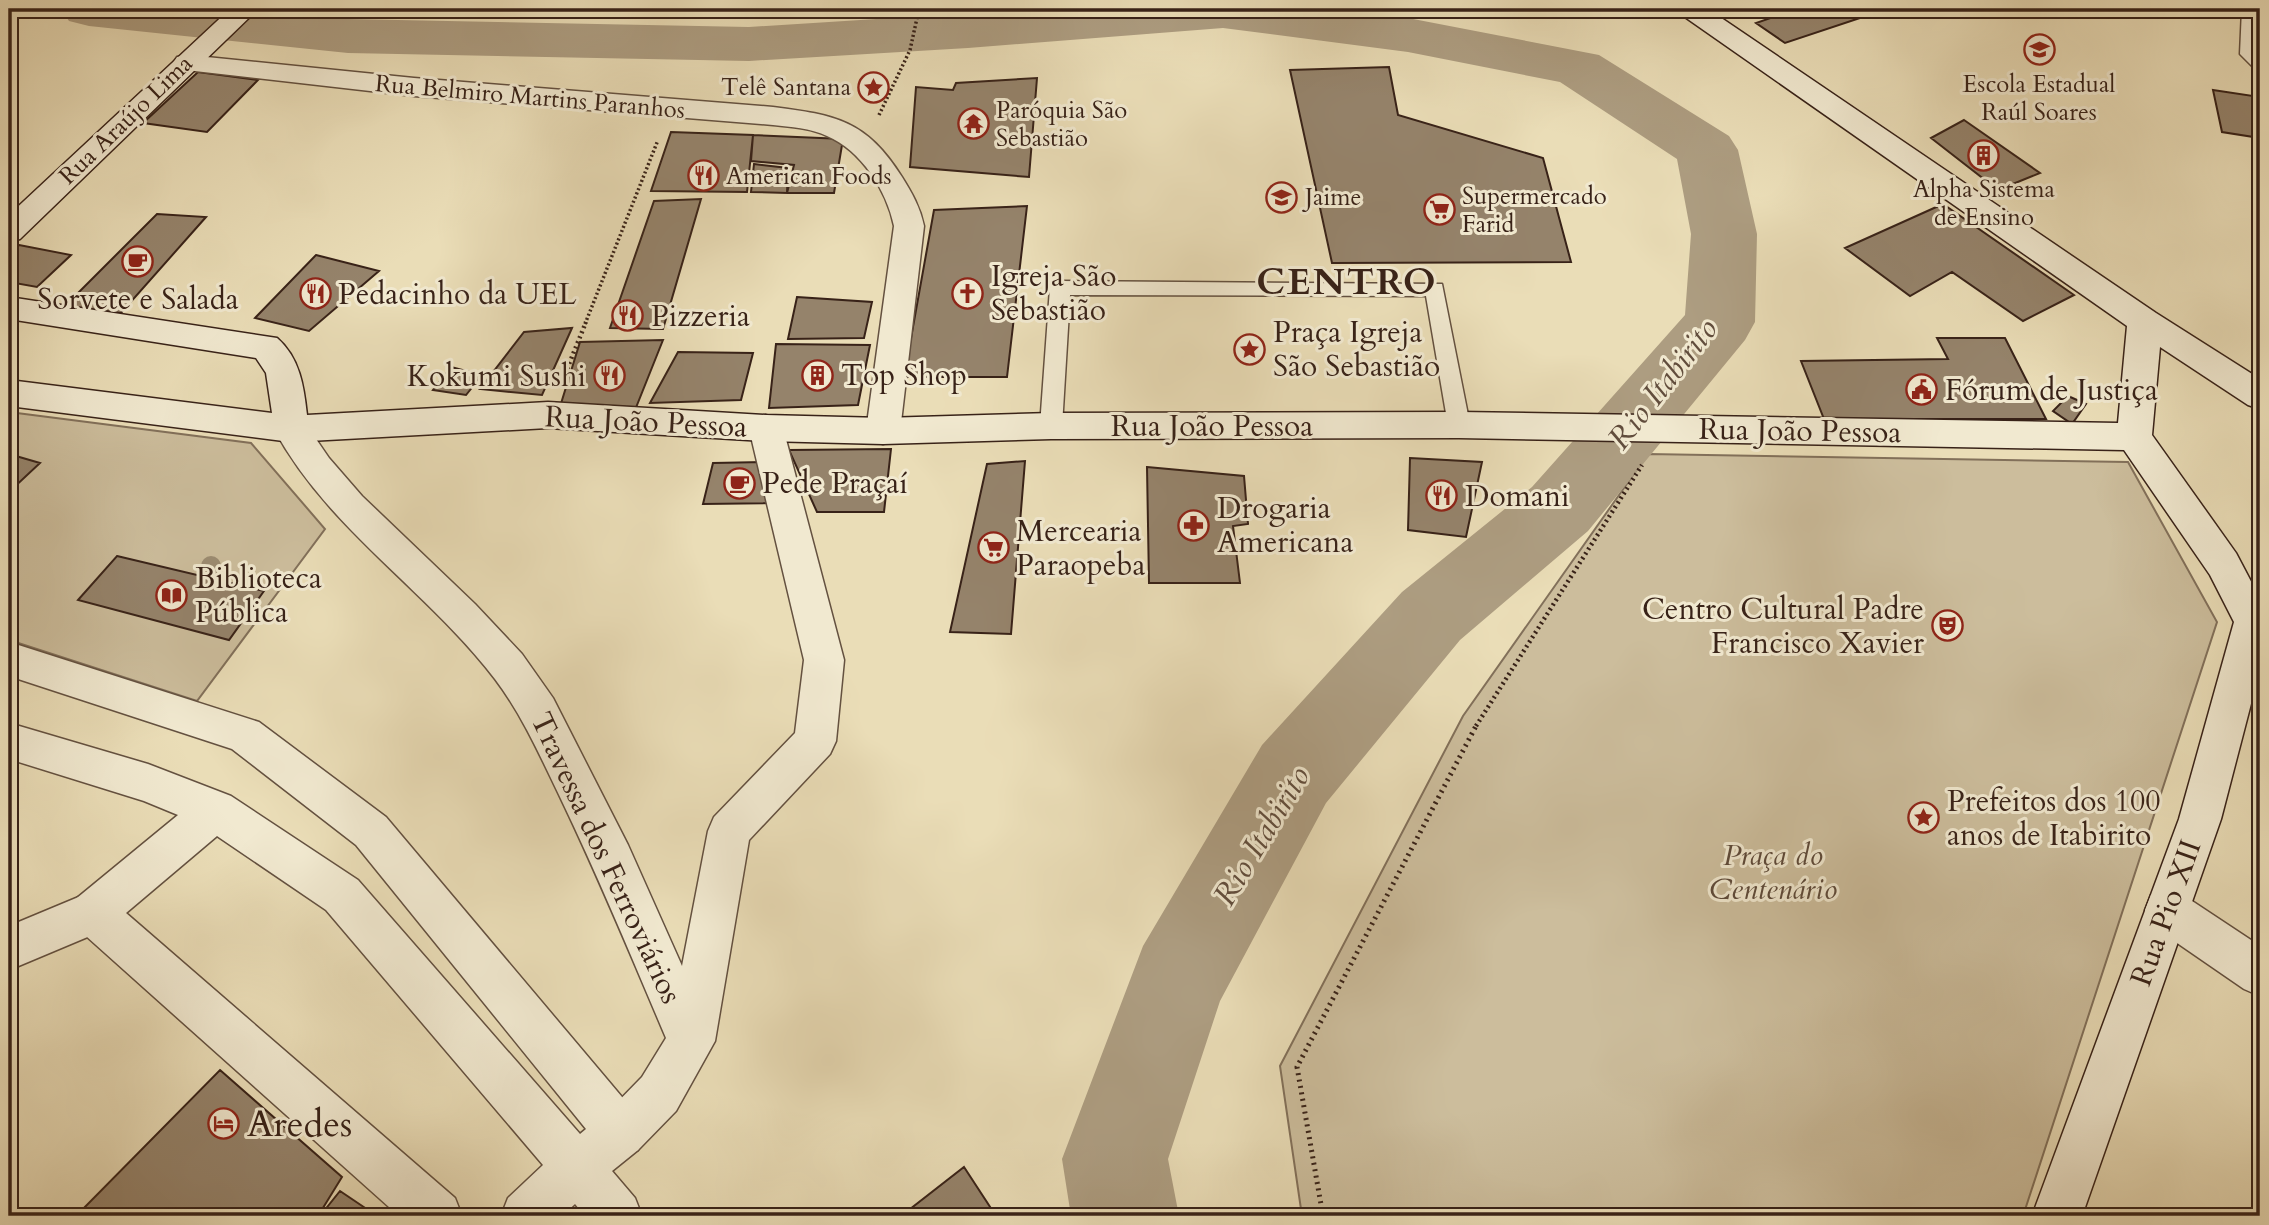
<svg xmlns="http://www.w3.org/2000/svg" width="2269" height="1225" viewBox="0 0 2269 1225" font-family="Cardo,serif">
	<rect width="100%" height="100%" fill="#eaddb7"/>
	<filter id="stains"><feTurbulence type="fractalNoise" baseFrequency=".00286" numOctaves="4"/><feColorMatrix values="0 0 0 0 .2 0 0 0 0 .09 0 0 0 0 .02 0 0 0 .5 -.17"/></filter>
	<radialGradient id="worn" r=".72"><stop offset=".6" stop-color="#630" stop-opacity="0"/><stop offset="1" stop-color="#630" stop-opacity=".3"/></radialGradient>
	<!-- green -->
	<path fill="#ccbd9c" stroke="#82705a" stroke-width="2" d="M 9,412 L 251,443 L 325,529 L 197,701 L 9,640 Z
		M 1648,454 L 2128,462 L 2217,622 L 2023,1216 L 1302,1216 L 1280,1066 L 1463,716 Z"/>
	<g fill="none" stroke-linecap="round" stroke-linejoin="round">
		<!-- river -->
		<path fill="#ad9d81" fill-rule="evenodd" d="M 61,9 L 252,9 L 348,19 L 749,27 L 1032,9 L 1338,9 L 1408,18 L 1599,55 L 1729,136 L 1738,150 L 1757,234 L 1755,322 L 1745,340 L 1588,531 L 1460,640 L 1326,803 L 1220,1001 L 1168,1159 L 1179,1216 L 1071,1216 L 1062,1159 L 1143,946 L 1262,745 L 1402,592 L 1532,487 L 1685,315 L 1691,234 L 1677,159 L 1560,82 L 1408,52 L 1223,28 L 968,48 L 749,61 L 348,53 L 89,26 L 69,21 Z"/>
	</g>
	<!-- building -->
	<path fill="#95836b" stroke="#382218" stroke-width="2" d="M 1797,9 L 1887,9 L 1785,43 L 1756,23 Z
		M 1389,67 L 1398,115 L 1543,158 L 1571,262 L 1332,263 L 1290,70 Z
		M 198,72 L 258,80 L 207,132 L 143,123 Z
		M 1037,78 L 1029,177 L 910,167 L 916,87 L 953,90 L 956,83 Z
		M 2213,90 L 2260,97 L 2260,138 L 2222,132 Z
		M 1964,120 L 2040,173 L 1998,190 L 1931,138 Z
		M 671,132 L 753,135 L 747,192 L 651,191 Z
		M 753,135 L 843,139 L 834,193 L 787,193 L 794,165 L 751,161 Z
		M 754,164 L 788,168 L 787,193 L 751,192 Z
		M 701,199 L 663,329 L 610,328 L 654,201 Z
		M 1943,204 L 2074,295 L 2023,321 L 1952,272 L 1910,296 L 1845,248 Z
		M 1027,206 L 1007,377 L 904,377 L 934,210 Z
		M 157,214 L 206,217 L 121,313 L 65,306 Z
		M 19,245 L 71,255 L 37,287 L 9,282 L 9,256 Z
		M 316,255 L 379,271 L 309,331 L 255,318 Z
		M 797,297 L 872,302 L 864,338 L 788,339 Z
		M 572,328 L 542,395 L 480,389 L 524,332 Z
		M 1937,338 L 2005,338 L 2046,419 L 1824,419 L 1801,361 L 1948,359 Z
		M 663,340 L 635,410 L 559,410 L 580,342 Z
		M 776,344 L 870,345 L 858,405 L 769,408 Z
		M 678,352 L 753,353 L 741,400 L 650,403 Z
		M 451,367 L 482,375 L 466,395 L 433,390 Z
		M 2068,396 L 2086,404 L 2072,424 L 2053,411 Z
		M 891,449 L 884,512 L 817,512 L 789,450 Z
		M 9,454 L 40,463 L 9,492 Z
		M 1410,458 L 1482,462 L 1466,537 L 1408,530 Z
		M 1025,461 L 1011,634 L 950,632 L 987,464 Z
		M 764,462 L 774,503 L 703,504 L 713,463 Z
		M 1147,467 L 1244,476 L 1248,524 L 1233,526 L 1240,583 L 1149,583 Z
		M 117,556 L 264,591 L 229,640 L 78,600 Z
		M 220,1070 L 342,1177 L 318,1216 L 76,1216 Z
		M 964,1167 L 996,1216 L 907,1216 L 905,1213 Z
		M 340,1191 L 377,1216 L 320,1216 Z"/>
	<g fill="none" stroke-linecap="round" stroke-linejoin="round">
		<defs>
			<path id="service" d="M 2242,9 L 2258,9 L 2260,69 L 2254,68 L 2240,54 Z
				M 1060,281 L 1442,284 L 1470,425 L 1467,431 L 1459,433 L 1451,431 L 1448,425 L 1426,296 L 1070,295 L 1062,426 L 1059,432 L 1051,434 L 1043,432 L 1040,426 L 1050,288 L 1053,283 Z"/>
			<path id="minor" d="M 187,55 L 414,78 L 773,107 C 836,115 866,120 902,177 C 912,193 920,207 924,226 L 900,431 L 895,440 L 883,444 L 871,440 L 866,431 L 894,226 C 887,191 861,150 827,136 C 810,128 791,127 773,125 L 414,96 L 177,69 L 173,63 L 177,57 Z
				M 766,415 L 778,419 L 783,428 L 844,660 L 836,741 L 830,754 L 749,840 L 715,1041 L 676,1111 L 638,1150 L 621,1157 L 604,1150 L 597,1133 L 604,1116 L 642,1077 L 666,1038 C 632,958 599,878 561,799 C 541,758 523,716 495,679 C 427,590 328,529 274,429 L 279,420 L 291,416 L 303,420 L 329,458 L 362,496 L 475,604 L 522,654 L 553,698 L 628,845 L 682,966 L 708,831 L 714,817 L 795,733 L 804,660 L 749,428 L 754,419 Z
				M 2167,889 L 2183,895 L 2260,946 L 2260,996 L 2244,989 L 2151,925 L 2145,910 L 2151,895 Z
				M 93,891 L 109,898 L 115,913 L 109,928 L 9,970 L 9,926 Z"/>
			<path id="tertiary" d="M 9,642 L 259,722 L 386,817 L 638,1116 L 645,1133 L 638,1150 L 612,1171 L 635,1198 L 642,1216 L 585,1216 L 575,1204 L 562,1216 L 501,1216 L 508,1198 L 543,1165 L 326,910 L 217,836 L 126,913 L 455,1198 L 462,1216 L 399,1216 L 77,928 L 71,913 L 77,898 L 178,815 L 144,801 L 9,759 L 9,723 L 148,764 L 231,796 L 358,880 L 580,1134 L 586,1129 L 356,845 L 232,749 L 9,676 Z"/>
			<path id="secondary" d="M 230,9 L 258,9 L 20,239 L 9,242 L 9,215 Z
				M 1678,9 L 1708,9 L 2156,313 L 2260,379 L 2260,409 L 2248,405 L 2160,347 L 2152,435 L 2236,553 L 2256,591 L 2260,590 L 2260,669 L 2221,819 L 2082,1216 L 2032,1216 L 2179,819 L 2234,622 L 2210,575 L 2124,450 L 1459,438 L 1051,439 L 883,444 L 766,441 L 548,428 L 291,442 L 9,406 L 9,380 L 272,413 L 266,373 L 256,358 L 9,319 L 9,297 L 277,338 C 300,358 304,387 307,415 L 548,402 L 766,415 L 883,418 L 1051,413 L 1459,412 L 2118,423 L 2127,326 L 1682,15 Z"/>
		</defs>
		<!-- service casing -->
		<use href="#service" stroke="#645140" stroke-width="3"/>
		<!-- minor casing -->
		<use href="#minor" stroke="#645140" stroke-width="3"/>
		<!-- tertiary casing -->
		<use href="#tertiary" stroke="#645140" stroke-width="3"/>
		<!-- secondary casing -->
		<use href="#secondary" stroke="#382218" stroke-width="3"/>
		<!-- path-far2 -->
		<path stroke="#382218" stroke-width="3.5" stroke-dasharray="2 2.5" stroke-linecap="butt" d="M 879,115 L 910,50 L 919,9
			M 585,324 L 658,140"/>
		<!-- path-far1 -->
		<path stroke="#382218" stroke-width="4.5" stroke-dasharray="2 3.5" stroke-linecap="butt" d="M 563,379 L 586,322
			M 1476,726 L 1642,465"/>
		<!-- path -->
		<path stroke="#382218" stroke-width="5" stroke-dasharray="2 4.5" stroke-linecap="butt" d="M 1323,1216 L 1297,1067 L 1477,724"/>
		<!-- service -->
		<use href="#service" fill="#f1e9d0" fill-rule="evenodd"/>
		<!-- minor -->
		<use href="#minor" fill="#f1e9d0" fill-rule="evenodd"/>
		<!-- tertiary -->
		<use href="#tertiary" fill="#f1e9d0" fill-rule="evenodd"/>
		<!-- secondary -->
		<use href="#secondary" fill="#f1e9d0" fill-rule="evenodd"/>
	</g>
	<!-- trees -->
	<circle fill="#9c8c72" cx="211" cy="566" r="10"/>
	<!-- icons -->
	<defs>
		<symbol id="school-ring" viewBox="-11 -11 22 22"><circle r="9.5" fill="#f1e9d0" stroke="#8f2418" stroke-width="1.5"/><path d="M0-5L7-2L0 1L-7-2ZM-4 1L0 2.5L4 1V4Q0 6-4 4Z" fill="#8f2418"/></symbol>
		<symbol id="sight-ring" viewBox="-11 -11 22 22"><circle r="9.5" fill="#f1e9d0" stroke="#8f2418" stroke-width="1.5"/><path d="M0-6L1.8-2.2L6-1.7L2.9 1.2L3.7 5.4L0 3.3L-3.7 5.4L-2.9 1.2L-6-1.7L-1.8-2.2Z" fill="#8f2418"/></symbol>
		<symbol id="temple-ring" viewBox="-11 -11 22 22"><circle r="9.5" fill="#f1e9d0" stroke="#8f2418" stroke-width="1.5"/><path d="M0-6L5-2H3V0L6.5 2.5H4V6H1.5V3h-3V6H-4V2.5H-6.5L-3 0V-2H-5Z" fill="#8f2418"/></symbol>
		<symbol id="building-ring" viewBox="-11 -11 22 22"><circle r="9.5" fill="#f1e9d0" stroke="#8f2418" stroke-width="1.5"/><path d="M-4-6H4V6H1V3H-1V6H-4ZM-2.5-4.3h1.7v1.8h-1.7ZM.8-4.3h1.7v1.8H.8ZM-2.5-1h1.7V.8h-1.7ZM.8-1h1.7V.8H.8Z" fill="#8f2418"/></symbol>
		<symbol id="restaurant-ring" viewBox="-11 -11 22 22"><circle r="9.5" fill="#f1e9d0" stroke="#8f2418" stroke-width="1.5"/><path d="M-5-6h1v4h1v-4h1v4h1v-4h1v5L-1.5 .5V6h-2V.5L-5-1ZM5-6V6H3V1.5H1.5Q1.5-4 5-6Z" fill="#8f2418"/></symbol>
		<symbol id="supermarket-ring" viewBox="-11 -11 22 22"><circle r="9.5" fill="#f1e9d0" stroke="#8f2418" stroke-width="1.5"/><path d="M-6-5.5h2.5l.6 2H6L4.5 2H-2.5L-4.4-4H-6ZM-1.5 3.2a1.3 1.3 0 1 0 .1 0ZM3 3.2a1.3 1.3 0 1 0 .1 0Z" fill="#8f2418"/></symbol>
		<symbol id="cafe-ring" viewBox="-11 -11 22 22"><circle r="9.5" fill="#f1e9d0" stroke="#8f2418" stroke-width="1.5"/><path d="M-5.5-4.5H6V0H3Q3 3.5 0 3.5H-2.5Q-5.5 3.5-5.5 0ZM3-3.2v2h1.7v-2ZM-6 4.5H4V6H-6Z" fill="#8f2418"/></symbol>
		<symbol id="church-ring" viewBox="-11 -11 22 22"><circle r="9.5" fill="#f1e9d0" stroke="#8f2418" stroke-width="1.5"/><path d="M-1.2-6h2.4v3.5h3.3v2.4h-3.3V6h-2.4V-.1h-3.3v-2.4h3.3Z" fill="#8f2418"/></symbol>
		<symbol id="civic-ring" viewBox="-11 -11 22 22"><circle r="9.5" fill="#f1e9d0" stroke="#8f2418" stroke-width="1.5"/><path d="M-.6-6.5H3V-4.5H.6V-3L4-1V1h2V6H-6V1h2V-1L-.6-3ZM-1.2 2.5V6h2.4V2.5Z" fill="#8f2418"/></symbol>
		<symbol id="pharmacy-ring" viewBox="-11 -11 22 22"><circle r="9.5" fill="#f1e9d0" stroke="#8f2418" stroke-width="1.5"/><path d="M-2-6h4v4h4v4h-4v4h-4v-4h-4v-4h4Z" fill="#8f2418"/></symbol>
		<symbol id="library-ring" viewBox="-11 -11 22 22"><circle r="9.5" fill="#f1e9d0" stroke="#8f2418" stroke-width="1.5"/><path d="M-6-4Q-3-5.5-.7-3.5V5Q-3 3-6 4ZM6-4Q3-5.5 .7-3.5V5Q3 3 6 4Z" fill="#8f2418"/></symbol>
		<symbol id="theatre-ring" viewBox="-11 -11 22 22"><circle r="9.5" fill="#f1e9d0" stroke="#8f2418" stroke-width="1.5"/><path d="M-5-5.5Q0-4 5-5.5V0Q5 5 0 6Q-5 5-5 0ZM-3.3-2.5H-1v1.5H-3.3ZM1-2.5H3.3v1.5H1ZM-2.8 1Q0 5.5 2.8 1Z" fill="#8f2418"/></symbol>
		<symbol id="hotel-ring" viewBox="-11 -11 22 22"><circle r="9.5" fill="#f1e9d0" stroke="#8f2418" stroke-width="1.5"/><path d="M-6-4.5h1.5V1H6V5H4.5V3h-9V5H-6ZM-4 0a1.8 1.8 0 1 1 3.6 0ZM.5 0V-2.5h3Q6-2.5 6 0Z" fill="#8f2418"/></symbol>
	</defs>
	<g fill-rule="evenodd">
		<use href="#school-ring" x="2022" y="32" width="35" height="35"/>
		<use href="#sight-ring" x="856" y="70" width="35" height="35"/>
		<use href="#temple-ring" x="956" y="106" width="35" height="35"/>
		<use href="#building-ring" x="1966" y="138" width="35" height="35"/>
		<use href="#restaurant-ring" x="686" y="158" width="35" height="35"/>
		<use href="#school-ring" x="1264" y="180" width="35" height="35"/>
		<use href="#supermarket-ring" x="1422" y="192" width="35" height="35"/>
		<use href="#cafe-ring" x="120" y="244" width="35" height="35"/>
		<use href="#church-ring" x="950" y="276" width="35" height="35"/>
		<use href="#restaurant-ring" x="298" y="276" width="35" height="35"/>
		<use href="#restaurant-ring" x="610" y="298" width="35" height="35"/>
		<use href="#sight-ring" x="1232" y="332" width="35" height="35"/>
		<use href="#building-ring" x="800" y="358" width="35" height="35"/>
		<use href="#restaurant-ring" x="592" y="358" width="35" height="35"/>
		<use href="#civic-ring" x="1904" y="372" width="35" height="35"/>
		<use href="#cafe-ring" x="722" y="466" width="35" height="35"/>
		<use href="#restaurant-ring" x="1424" y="478" width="35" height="35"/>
		<use href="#pharmacy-ring" x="1176" y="508" width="35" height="35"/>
		<use href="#supermarket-ring" x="976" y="530" width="35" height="35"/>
		<use href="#library-ring" x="154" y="578" width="35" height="35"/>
		<use href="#theatre-ring" x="1930" y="608" width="35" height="35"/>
		<use href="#sight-ring" x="1906" y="800" width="35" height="35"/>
		<use href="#hotel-ring" x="206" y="1106" width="35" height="35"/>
	</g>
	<g text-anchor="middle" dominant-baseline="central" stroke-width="6" stroke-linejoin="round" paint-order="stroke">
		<!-- far-poi labels -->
		<g font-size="24" fill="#382218" stroke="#f1e9d0" text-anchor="start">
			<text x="2039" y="84" text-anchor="middle">Escola Estadual<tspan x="2039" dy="28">Raúl Soares</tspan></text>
			<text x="851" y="87" text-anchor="end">Telê Santana</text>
			<text x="996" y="110">Paróquia São<tspan x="996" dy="28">Sebastião</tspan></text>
			<text x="726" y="176">American Foods</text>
			<text x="1984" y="189" text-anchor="middle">Alpha Sistema<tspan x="1984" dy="28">de Ensino</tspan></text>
			<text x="1462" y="196">Supermercado<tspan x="1462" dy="28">Farid</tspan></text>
			<text x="1305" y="197">Jaime</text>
		</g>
		<!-- far-street labels -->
		<g font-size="24" fill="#382218" stroke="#f1e9d0">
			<text transform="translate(530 97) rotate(5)">Rua Belmiro Martins Paranhos</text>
			<text transform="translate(126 120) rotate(-44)">Rua Araújo Lima</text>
		</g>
		<!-- poi labels -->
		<g font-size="30" fill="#382218" stroke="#f1e9d0" text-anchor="start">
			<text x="991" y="276">Igreja São<tspan x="991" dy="34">Sebastião</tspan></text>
			<text x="338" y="294">Pedacinho da UEL</text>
			<text x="138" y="299" text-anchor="middle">Sorvete e Salada</text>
			<text x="651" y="316">Pizzeria</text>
			<text x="1273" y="332">Praça Igreja<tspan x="1273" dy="34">São Sebastião</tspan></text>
			<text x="841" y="375">Top Shop</text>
			<text x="586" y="376" text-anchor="end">Kokumi Sushi</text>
			<text x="1945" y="390">Fórum de Justiça</text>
			<text x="762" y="483">Pede Praçaí</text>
			<text x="1465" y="496">Domani</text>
			<text x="1217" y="508">Drogaria<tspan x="1217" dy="34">Americana</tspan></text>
			<text x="1016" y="531">Mercearia<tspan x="1016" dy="34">Paraopeba</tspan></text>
			<text x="195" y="578">Biblioteca<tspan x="195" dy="34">Pública</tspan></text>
			<text x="1924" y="609" text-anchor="end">Centro Cultural Padre<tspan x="1924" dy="34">Francisco Xavier</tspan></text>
			<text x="1947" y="801">Prefeitos dos 100<tspan x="1947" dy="34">anos de Itabirito</tspan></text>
		</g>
		<!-- street labels -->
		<g font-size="30" fill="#382218" stroke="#f1e9d0">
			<text transform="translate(646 422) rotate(3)">Rua João Pessoa</text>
			<text x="1212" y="426">Rua João Pessoa</text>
			<text transform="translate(1800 431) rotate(1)">Rua João Pessoa</text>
			<text transform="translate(606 858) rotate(65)">Travessa dos Ferroviários</text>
			<text transform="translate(2166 913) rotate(-70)">Rua Pio XII</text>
		</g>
		<!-- park labels -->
		<g font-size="30" font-style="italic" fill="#5d4939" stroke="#f1e9d0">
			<text x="1773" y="855">Praça do<tspan x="1773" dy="34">Centenário</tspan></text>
		</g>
		<!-- water labels -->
		<g font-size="32" font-style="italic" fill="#614d3d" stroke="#f1e9d0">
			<text transform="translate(1663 384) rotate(-52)">Rio Itabirito</text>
			<text transform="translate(1262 836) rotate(-59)">Rio Itabirito</text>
		</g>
		<!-- district labels -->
		<g font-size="37" font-weight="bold" letter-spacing="2" fill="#382218" stroke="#f1e9d0">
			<text x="1347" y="282">CENTRO</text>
		</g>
		<!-- near-poi labels -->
		<g font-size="37" fill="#382218" stroke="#f1e9d0" text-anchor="start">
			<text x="247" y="1124">Aredes</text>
		</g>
	</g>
	<!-- margin -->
	<rect width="2269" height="1225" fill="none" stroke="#eaddb7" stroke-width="35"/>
	<rect x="10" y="10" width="2248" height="1204" fill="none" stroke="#382218" stroke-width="3.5"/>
	<rect x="18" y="18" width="2234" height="1190" fill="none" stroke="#382218" stroke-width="2"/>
	<rect width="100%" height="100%" filter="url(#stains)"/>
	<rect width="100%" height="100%" fill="url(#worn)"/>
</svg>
